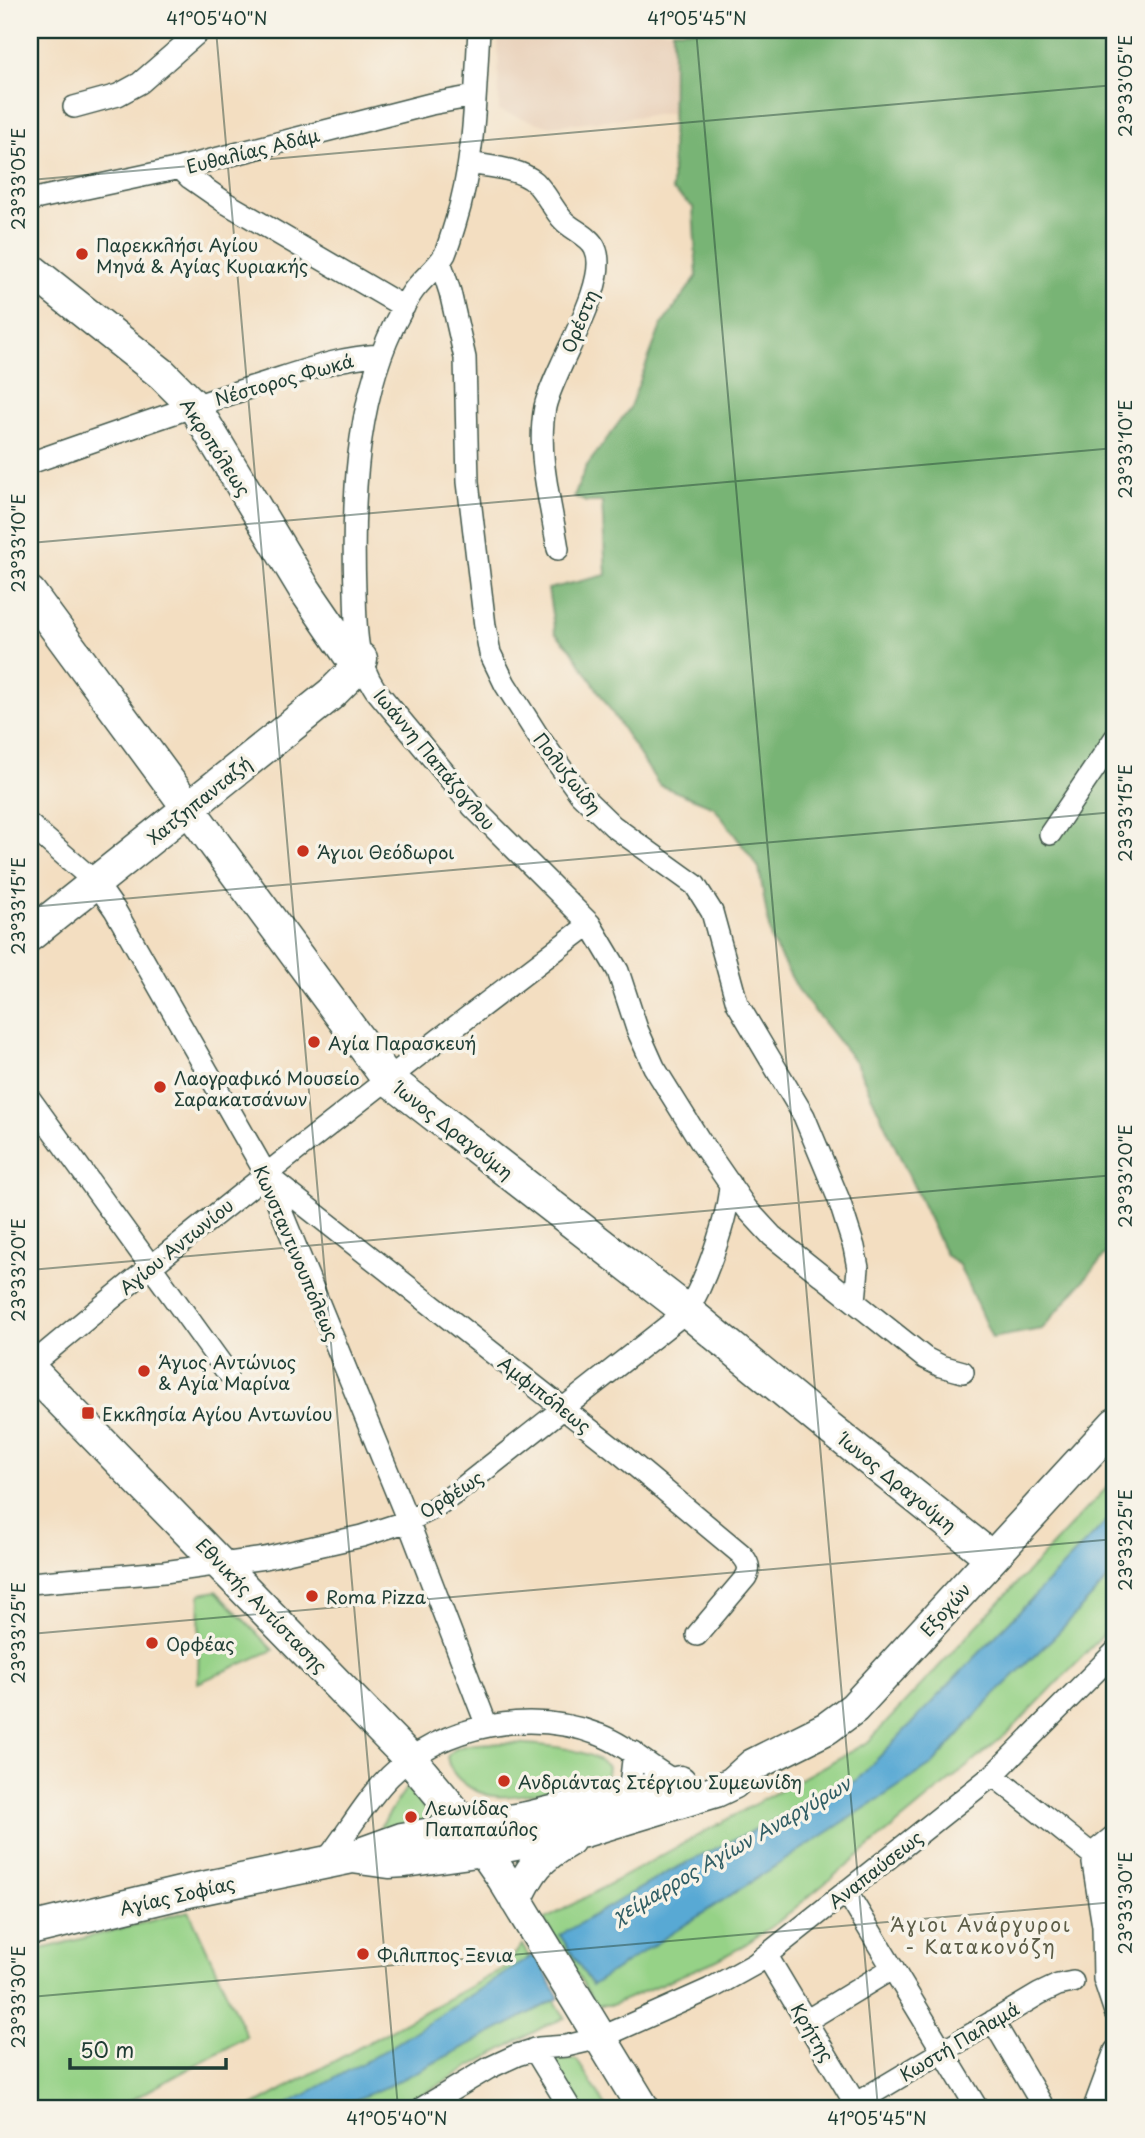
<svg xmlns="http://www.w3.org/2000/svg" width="1145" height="2138" viewBox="0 0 1145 2138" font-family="'Playpen Sans',sans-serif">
	<rect width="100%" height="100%" fill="#f7f3e8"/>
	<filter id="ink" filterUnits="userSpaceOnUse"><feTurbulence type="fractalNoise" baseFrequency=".0143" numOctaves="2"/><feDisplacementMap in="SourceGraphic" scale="14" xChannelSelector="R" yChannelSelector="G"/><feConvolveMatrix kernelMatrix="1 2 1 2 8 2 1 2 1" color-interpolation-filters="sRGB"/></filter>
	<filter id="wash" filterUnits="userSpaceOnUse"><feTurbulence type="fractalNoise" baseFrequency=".00686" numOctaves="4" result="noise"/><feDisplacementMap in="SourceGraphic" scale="28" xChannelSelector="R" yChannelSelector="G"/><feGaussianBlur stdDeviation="1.57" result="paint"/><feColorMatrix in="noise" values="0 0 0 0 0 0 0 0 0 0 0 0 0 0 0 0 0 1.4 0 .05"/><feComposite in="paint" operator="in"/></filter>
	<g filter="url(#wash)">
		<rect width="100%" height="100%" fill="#f3dec1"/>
		<!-- built -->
		<path fill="#e8cfb7" d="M 498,30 L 673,30 L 672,113 L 548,126 L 499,111 Z"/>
		<!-- green -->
		<path fill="#96d287" stroke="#5a885e" stroke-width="2" d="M 1115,1479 L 1115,1623 L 1010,1731 L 778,1922 L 740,1948 L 717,1960 L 612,2005 L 596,2005 L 544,1920 L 868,1742 Z
			M 216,1591 L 273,1650 L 198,1683 L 200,1594 Z
			M 505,1743 C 534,1744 585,1746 608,1766 L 607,1774 C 597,1784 511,1799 495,1796 C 474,1794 450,1778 447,1757 C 456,1741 488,1744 505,1743 Z
			M 407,1787 L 432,1818 L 429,1822 L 376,1833 Z
			M 189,1911 L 247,2037 L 117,2108 L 30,2108 L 30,1952 Z
			M 522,1945 L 565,2018 L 545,2026 L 473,2065 L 399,2108 L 249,2108 L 504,1968 Z
			M 558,2058 L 577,2060 L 607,2108 L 581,2108 L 556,2069 L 554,2062 Z"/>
		<!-- forest -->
		<path fill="#78b474" stroke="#4c7854" stroke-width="2" d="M 673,30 L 1115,30 L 1115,1249 L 1106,1254 L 1042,1329 L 992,1338 L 959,1265 L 946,1255 L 856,1063 L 800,993 L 771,940 L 759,868 L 714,807 L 659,785 L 571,649 L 555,633 L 548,589 L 606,575 L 602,502 L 586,502 L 574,496 L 586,467 L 629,409 L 661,326 L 697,276 L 693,207 L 672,190 Z"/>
		<!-- water -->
		<path fill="#59a9d4" stroke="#3c7384" stroke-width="2" d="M 1115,1512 L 1115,1572 L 1055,1636 L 994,1695 L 933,1764 L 592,1985 L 560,1935 L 668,1872 L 857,1780 Z
			M 535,1954 L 559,1998 L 395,2083 L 336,2108 L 281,2108 L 391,2047 Z"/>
	</g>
	<g filter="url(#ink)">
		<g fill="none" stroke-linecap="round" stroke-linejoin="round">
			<defs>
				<path id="street" d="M 479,30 C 475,95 475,161 455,224 C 452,234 449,244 445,254 C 437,268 424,277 414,290 C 406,301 399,315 393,327 C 355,407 352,505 355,592 C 356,626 355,660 375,689 L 473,807 L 590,924 L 618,971 L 637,1029 L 654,1067 L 700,1141 L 747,1209 L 772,1236 L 925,1358 L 941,1366 L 963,1372
					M 74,107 L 118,95 L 140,83 L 201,30
					M 469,163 C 490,167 519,168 535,182 C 546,193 553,209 563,220 C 572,230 590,236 595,248 C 612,282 553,369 545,407 C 536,453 551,504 558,549
					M 180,168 L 190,178 L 226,203 L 404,307
					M 30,200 L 180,168 L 431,104 L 475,96
					M 440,261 L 450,292 L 465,358 L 468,482 L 485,626 L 490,653 L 505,684 L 538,736 L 580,794 L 613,826 L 695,885 L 712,912 L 737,1003 L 804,1116 L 839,1200 L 854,1247 L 858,1268 L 855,1301
					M 30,463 C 104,437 178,411 252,387 C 295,374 336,357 381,355
					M 30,825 L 96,883 L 115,910 L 266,1174 L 408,1521 L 487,1726
					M 1050,834 L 1115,738
					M 30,1099 L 227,1372
					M 270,1178 L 621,1454 L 741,1554 C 748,1562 751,1568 746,1577 L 697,1635
					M 30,1366 C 212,1214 400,1068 590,924
					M 30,1583 L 164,1572 L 265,1558 L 362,1536 L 408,1521 L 434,1508 L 457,1492 L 687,1311 C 705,1283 729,1216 730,1183
					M 993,1775 L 1115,1873
					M 629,1794 L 634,1752
					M 1115,1835 L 1099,1848 L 1093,1863 L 1103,1926 L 1104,1979 L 1115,2012
					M 325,1862 C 347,1834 365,1801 390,1776 C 444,1723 531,1709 600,1735 C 631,1747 654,1772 683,1785
					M 846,1891 L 977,2108
					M 767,1956 L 858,2108
					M 806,2021 L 893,1968
					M 993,2021 L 1044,2108
					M 534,2049 L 570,2108
					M 422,2108 L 489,2068 L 517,2055 L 539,2048 L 566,2046 L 600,2038 L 710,1989 L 755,1964 L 993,1775 L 1115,1652
					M 848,2108 L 1039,1994 L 1058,1985 L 1073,1982
					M 1094,2108 L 1115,2051"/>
				<path id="secondary" d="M 30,269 L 162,374 L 194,406 L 305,590 L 357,666
					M 30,593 L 387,1078 L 687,1311 L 822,1422 L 991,1557
					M 30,935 L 331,694 L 350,675 L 361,659
					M 30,1369 L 411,1760 L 469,1829 L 503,1878 L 643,2108
					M 352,1857 L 389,1862 L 405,1861 L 484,1850 L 584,1831 L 716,1791 L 733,1783 L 753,1765 L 827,1728 L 854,1708 L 1115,1424
					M 516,1900 C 530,1869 539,1857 569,1840
					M 30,1929 L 193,1890 L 352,1857 L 402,1839 L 527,1818 L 680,1782"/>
			</defs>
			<!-- street casing -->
			<use href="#street" stroke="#3f5549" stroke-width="24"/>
			<!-- secondary casing -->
			<use href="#secondary" stroke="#3f5549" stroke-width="35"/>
			<!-- street -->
			<use href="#street" stroke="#fff" stroke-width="21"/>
			<!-- secondary -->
			<use href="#secondary" stroke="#fff" stroke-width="32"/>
		</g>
	</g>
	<!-- ticks -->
	<path fill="none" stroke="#1f3d34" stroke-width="2" stroke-opacity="0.45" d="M 216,30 L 398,2108M 696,30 L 878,2108M 30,180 L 1115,85M 30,543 L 1115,448M 30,907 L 1115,812M 30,1270 L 1115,1175M 30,1634 L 1115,1539M 30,1997 L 1115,1902"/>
	<!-- markers -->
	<g fill="#c8321e" stroke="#f7f3e8" stroke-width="2.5">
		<circle cx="82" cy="254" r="7"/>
		<circle cx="303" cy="851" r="7"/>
		<circle cx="314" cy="1042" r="7"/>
		<circle cx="160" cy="1087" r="7"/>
		<circle cx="144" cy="1371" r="7"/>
		<rect x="81" y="1406" width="14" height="14" rx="3.5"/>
		<circle cx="312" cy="1596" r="7"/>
		<circle cx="152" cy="1643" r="7"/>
		<circle cx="504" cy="1781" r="7"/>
		<circle cx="411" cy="1817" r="7"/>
		<circle cx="363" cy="1954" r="7"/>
	</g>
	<g text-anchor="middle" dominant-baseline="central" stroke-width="7" stroke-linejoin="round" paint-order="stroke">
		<!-- street labels -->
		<g font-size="18" fill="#1f3d34" stroke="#f7f3e8">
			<text transform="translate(253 150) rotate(-14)">Ευθαλίας Αδάμ</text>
			<text transform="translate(579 321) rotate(-68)">Ορέστη</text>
			<text transform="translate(284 379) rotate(-16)">Νέστορος Φωκά</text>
			<text transform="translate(216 447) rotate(57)">Ακροπόλεως</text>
			<text transform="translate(435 759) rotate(50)">Ιωάννη Παπάζογλου</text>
			<text transform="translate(568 773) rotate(52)">Πολυζωίδη</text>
			<text transform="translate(199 800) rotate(-39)">Χατζηπανταζή</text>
			<text transform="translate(454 1130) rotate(38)">Ίωνος Δραγούμη</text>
			<text transform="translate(176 1246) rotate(-39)">Αγίου Αντωνίου</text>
			<text transform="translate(297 1253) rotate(67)">Κωνσταντινουπόλεως</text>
			<text transform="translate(545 1394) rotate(38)">Αμφιπόλεως</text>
			<text transform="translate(898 1482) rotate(39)">Ίωνος Δραγούμη</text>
			<text transform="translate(451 1494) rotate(-33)">Ορφέως</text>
			<text transform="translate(262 1605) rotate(46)">Εθνικής Αντίστασης</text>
			<text transform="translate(945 1609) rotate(-48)">Εξοχών</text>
			<text transform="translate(875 1869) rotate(-38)">Αναπαύσεως</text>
			<text transform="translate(177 1895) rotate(-13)">Αγίας Σοφίας</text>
			<text transform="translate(813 2032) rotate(59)">Κρήτης</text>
			<text transform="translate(959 2041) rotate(-31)">Κωστή Παλαμά</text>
		</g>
		<!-- poi labels -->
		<g font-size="18" fill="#1f3d34" stroke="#f7f3e8" text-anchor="start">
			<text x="96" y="244">Παρεκκλήσι Αγίου<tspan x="96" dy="21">Μηνά &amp; Αγίας Κυριακής</tspan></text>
			<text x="317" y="851">Άγιοι Θεόδωροι</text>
			<text x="328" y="1042">Αγία Παρασκευή</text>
			<text x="174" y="1077">Λαογραφικό Μουσείο<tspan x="174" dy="21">Σαρακατσάνων</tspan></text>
			<text x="158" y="1361">Άγιος Αντώνιος<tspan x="158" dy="21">&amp; Αγία Μαρίνα</tspan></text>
			<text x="102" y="1413">Εκκλησία Αγίου Αντωνίου</text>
			<text x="326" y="1596">Roma Pizza</text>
			<text x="166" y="1643">Ορφέας</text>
			<text x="518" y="1781">Ανδριάντας Στέργιου Συμεωνίδη</text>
			<text x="425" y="1807">Λεωνίδας<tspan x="425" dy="21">Παπαπαύλος</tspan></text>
			<text x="377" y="1954">Φιλιππος Ξενια</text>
		</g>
		<!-- water labels -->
		<g font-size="19" font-style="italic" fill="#305d64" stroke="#f7f3e8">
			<text transform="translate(731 1849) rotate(-30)">χείμαρρος Αγίων Αναργύρων</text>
		</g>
		<!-- neighbourhood labels -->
		<g font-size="19" letter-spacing="2" fill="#5c5d47" stroke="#f7f3e8">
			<text x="981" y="1924">Άγιοι Ανάργυροι<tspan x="981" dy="22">- Κατακονόζη</tspan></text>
		</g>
	</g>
	<!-- margin -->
	<rect width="1145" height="2138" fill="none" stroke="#f7f3e8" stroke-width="77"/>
	<!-- scale -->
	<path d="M70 2058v10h156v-10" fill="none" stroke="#1f3d34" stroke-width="3.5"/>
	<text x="80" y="2058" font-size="21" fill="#1f3d34" stroke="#f7f3e8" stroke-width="5" paint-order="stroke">50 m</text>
	<rect x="38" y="38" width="1068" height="2062" fill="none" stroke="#1f3d34" stroke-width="2.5"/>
	<g font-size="18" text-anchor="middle" fill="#1f3d34">
		<text x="217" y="25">41°05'40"N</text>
		<text x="697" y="25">41°05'45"N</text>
		<text transform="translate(1126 86) rotate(-90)" y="6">23°33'05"E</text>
		<text transform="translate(19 179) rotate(-90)" y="6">23°33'05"E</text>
		<text transform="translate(1126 449) rotate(-90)" y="6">23°33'10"E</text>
		<text transform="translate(19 543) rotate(-90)" y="6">23°33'10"E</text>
		<text transform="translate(1126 813) rotate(-90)" y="6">23°33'15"E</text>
		<text transform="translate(19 906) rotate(-90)" y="6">23°33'15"E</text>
		<text transform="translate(1126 1176) rotate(-90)" y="6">23°33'20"E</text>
		<text transform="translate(19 1270) rotate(-90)" y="6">23°33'20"E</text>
		<text transform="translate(1126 1540) rotate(-90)" y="6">23°33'25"E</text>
		<text transform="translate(19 1633) rotate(-90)" y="6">23°33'25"E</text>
		<text transform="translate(1126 1903) rotate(-90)" y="6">23°33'30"E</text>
		<text transform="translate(19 1997) rotate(-90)" y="6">23°33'30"E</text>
		<text x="397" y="2125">41°05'40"N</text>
		<text x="877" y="2125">41°05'45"N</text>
	</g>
</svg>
